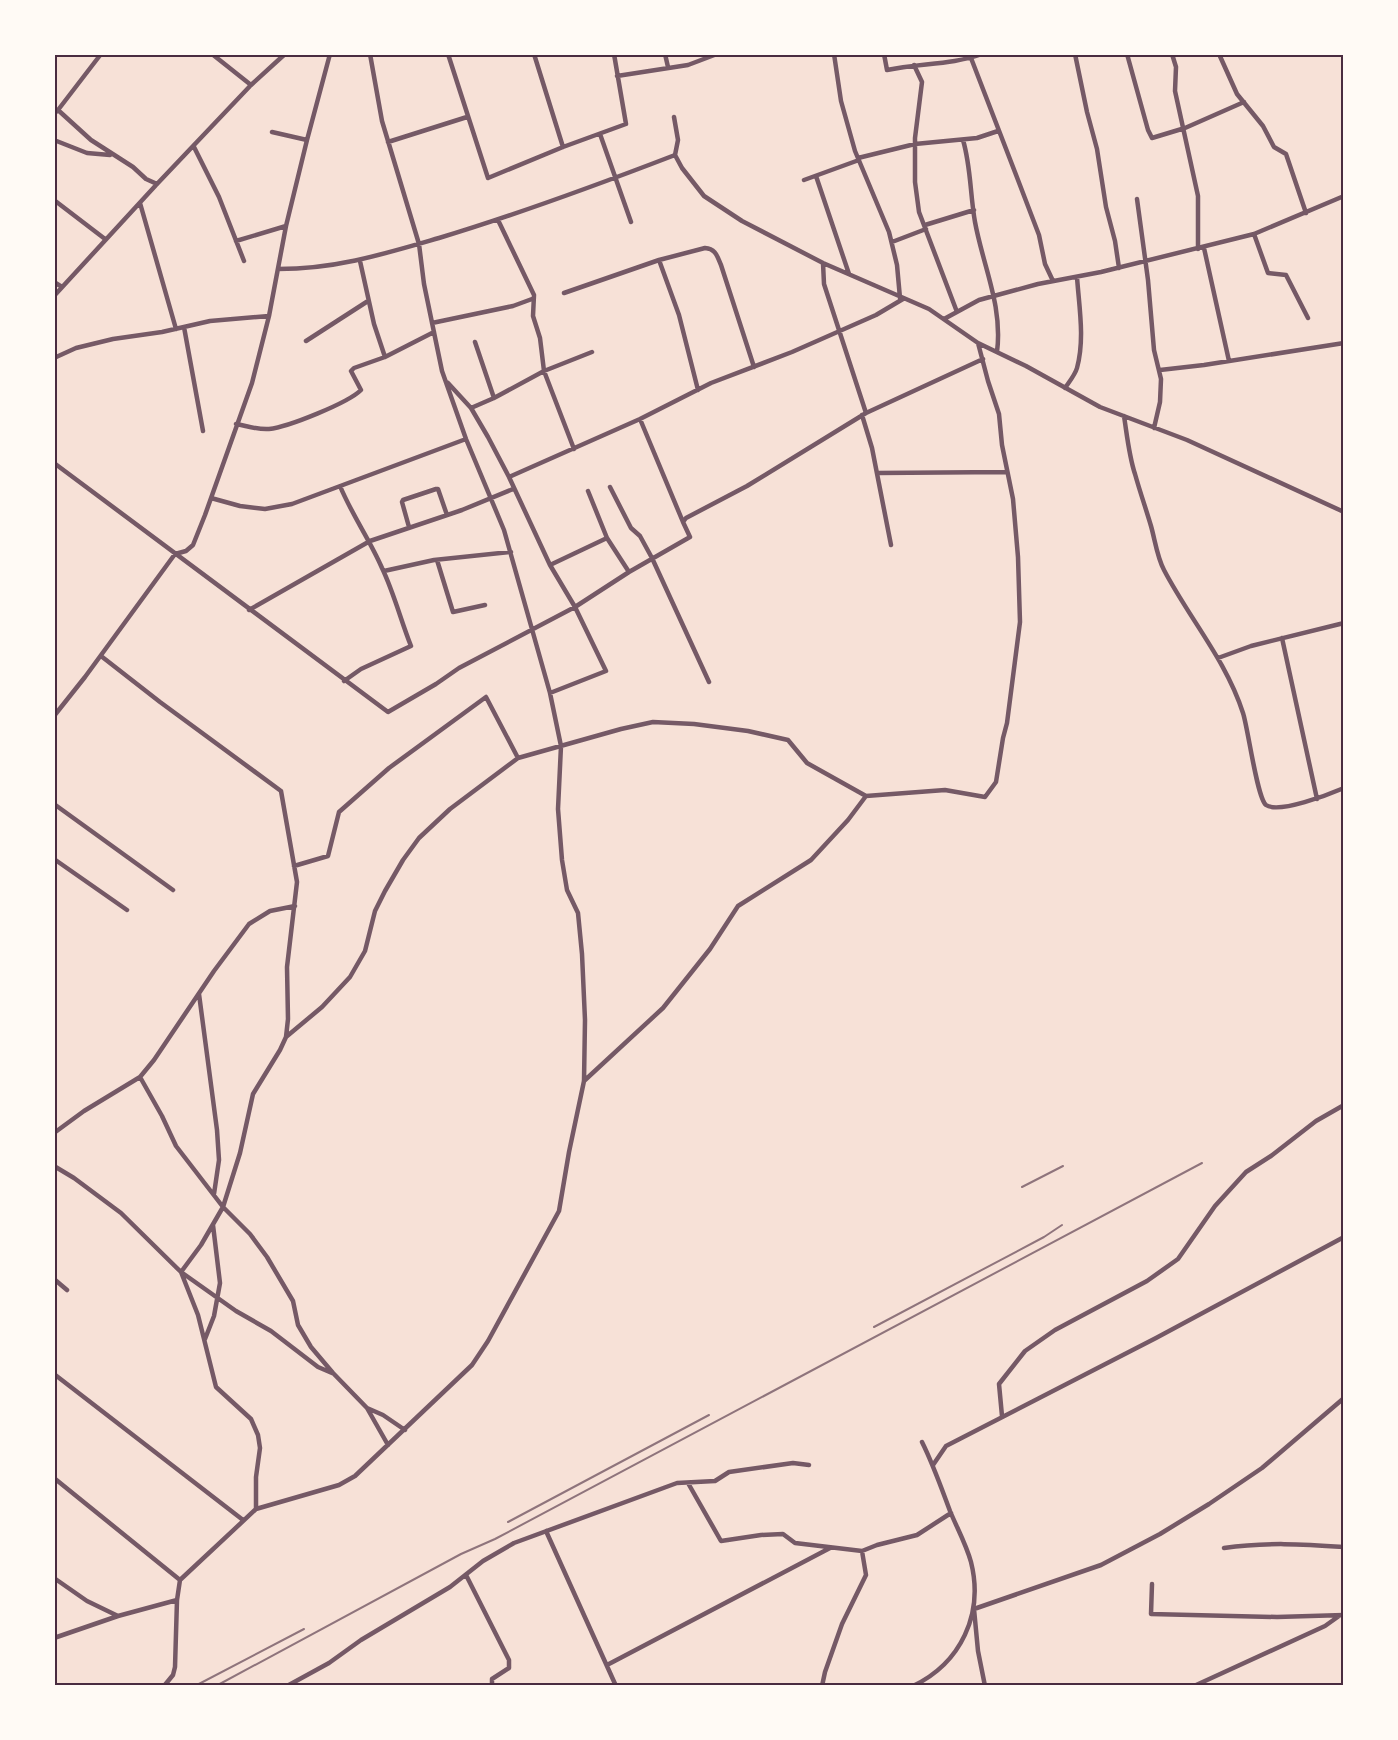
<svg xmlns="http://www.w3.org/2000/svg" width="1398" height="1740" viewBox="0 0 1398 1740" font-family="Helvetica,sans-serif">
	<rect width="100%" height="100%" fill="#f7e1d7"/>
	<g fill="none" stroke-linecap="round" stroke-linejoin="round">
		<!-- minor -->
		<path stroke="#755966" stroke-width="4.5" d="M 212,54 L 251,85
			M 448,54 L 488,178 L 563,147 L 626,124 L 614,54
			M 534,54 L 563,147
			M 665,54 L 668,67
			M 834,54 L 841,101 L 855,151 L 889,232 L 897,265 L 900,298
			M 884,54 L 887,70 C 918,63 952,65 982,54
			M 1075,54 L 1087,112 L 1097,149 L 1106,207 L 1115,241 L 1119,268
			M 1127,54 L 1148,130 L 1152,138 L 1185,128 L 1244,102
			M 1172,54 L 1176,67 L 1175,91 L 1198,196 L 1198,249
			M 1219,54 L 1237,94 L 1263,126 L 1274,147 L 1286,154 L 1306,213
			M 971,58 L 1018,180 L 1039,235 L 1045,264 L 1053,281
			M 914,65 L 922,82 L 915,138 L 915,182 L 919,212 L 957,312
			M 617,76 L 688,65 L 717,54
			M 58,110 L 101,54
			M 54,114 L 58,110 L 91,140 L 133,167 L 146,179 L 157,184
			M 674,117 L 678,140 L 675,155 L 682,168 L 704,196 L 742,221 L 823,263 L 929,309 L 978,343 L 1026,366 L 1100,407 L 1187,440 L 1344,512
			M 272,132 L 307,140
			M 600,134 L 631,222
			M 54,140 L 87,153 L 110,155
			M 963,140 C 971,167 970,194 975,222 C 983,266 1003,306 997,352
			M 388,142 L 467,117
			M 194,147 L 219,197 L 244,261
			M 858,158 L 915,144 L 977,138 L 998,131
			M 816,176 L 849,274
			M 804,180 L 859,160
			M 1137,199 L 1148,280 L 1154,350 L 1161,379 L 1160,402 L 1154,428
			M 54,200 L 105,239
			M 140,203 L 176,329
			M 925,225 L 974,210
			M 1254,234 L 1268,273 L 1286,275 L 1308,318
			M 236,241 L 286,226
			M 892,242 L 926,229
			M 1204,248 L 1229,361
			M 659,260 L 679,315 L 698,390
			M 360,261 L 374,324 L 385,357
			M 823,263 L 824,284 L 866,413
			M 278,269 C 336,269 384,254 439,238 C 519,214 597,185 675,155
			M 54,282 L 62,287
			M 564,293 L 659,260 L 705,248 C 716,249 717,256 721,265 L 754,367
			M 54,296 L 157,184 L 251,85 L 285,54
			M 944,319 L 979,300 L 1038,284 L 1101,272 L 1254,234 L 1344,196
			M 432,323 L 513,306 L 532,299
			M 184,327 L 203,431
			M 306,341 L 368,301
			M 475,342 L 494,398
			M 54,358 L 76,348 L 113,339 L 162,332 L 210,321 L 269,316
			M 1160,370 L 1204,365 L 1344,343
			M 448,383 L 471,408 L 488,437 L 509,477 L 550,565 L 575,607 L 606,671 L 550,693
			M 1065,388 C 1069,382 1075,375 1077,368 C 1085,339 1079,306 1077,277
			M 471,408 L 494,398 L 544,371 L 540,338 L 533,316 L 534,295 L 498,220
			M 862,415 L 872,448 L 891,545
			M 1124,416 C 1127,435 1129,456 1135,474 C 1140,492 1146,509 1151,526 C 1155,540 1157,557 1164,570 C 1189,618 1226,660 1243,713 C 1248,728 1257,798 1266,805 C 1279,814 1330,794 1344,788
			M 640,419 L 683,522
			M 236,424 C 247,426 258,430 269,429 C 288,427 348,403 361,390 L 351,371 L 354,368 L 385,357 L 434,332
			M 574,449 L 544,371 L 592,352
			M 54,463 L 388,712 L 436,684 L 459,668 L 575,607 L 629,572
			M 877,473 L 1007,472
			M 509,477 L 640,419 L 711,383 L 792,352 L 876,315 L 903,299
			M 340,486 C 352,515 370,540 382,568 C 394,593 401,621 411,646 L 361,669 L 344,681
			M 610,487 L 631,528 L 640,536 L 652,558 L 709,682
			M 588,491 L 607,538
			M 211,498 L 240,506 L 265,509 L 292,504 L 466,439
			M 409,527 L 402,502 L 403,500 L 436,489 L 438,489 L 447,515
			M 437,560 L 453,612 L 485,605
			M 550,565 L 607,538 L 629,572 L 690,537 L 683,522 L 686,518 L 747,486 L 866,413 L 983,359
			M 384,571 L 434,560 L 511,552
			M 249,610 L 370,541 L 462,510 L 513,489
			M 1282,638 L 1317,799
			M 101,656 L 160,702 L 281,791 L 297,882 L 287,967 L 288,1019 L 286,1037 L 280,1050 L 253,1094 L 240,1153 L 223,1207 L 201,1245 L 181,1272
			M 1218,658 L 1251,646 L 1344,623
			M 54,716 L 85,677 L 175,554 L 186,551 L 193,545 L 205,515 L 252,383 L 269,316 L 286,226 L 307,140 L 330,54
			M 54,804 L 173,890
			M 54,859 L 127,910
			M 294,866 L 328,856 L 339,812 L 389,768 L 486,697 L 518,758
			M 199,994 L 217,1130 L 219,1160 L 214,1194
			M 286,1037 L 322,1007 L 350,977 L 365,951 L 375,911 L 385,891 L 403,860 L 419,838 L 450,809 L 518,758 L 621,729 L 653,722 L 694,724 L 748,731 L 788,740 L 807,763 L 866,796 L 945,790 L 985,797 L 996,782 L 1003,738 L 1007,723 L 1020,622 L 1018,557 L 1013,499 L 1002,445 L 999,414 L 988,381 L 978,343
			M 140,1077 L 162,1116 L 176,1146 L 223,1207 L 250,1234 L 267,1257 L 293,1301 L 298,1325 L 311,1347 L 333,1373 L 367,1408 L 388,1445
			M 584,1081 L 663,1008 L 710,949 L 738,906 L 811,860 L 848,820 L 866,796
			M 54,1133 L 84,1111 L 140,1077 L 154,1060 L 214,971 L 249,924 L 270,911 L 295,906
			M 54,1166 L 74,1178 L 121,1213 L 181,1272 L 236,1311 L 271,1331 L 318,1367 L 332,1373
			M 181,1272 L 198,1315 L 216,1387 L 251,1419 L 258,1435 L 260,1448 L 256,1477 L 256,1509
			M 54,1279 L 67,1290
			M 205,1339 L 214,1316 L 220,1283 L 213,1225
			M 54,1374 L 243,1520
			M 367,1408 L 383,1415 L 405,1430
			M 1002,1416 L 999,1384 L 1025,1351 L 1055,1330 L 1147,1281 L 1178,1259 L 1215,1206 L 1246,1172 L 1271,1156 L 1316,1121 L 1344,1105
			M 933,1465 L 946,1446 L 1156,1338 L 1344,1237
			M 54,1478 L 180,1580
			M 688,1483 L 721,1541 L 761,1535 L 783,1534 L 795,1543 L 862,1551 L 877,1545 L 917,1535 L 951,1513
			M 546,1531 L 616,1686
			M 1224,1548 C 1265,1542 1303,1544 1344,1547
			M 466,1575 L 509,1660 L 509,1668 L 492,1679 L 492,1686
			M 54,1578 L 87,1601 L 118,1616
			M 1152,1584 L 1151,1614 L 1277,1617 L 1344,1615
			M 54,1638 L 118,1616 L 177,1600
			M 607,1665 L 830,1548
			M 164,1686 L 173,1675 L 175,1667 L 177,1600 L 180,1580 L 256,1509 L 339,1485 L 355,1476 L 472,1365 L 488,1341 L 559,1211 L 569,1152 L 584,1081 L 585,1020 L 582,954 L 578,913 L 567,890 L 562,860 L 558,809 L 561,746 L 550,693 L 504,530 L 466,439 L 442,371 L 424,284 L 419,244 L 382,121 L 370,54
			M 287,1686 L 329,1663 L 361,1640 L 450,1587 L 483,1561 L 514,1543 L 677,1483 L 715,1481 L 729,1472 L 793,1463 L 809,1465
			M 822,1686 L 825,1672 L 842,1624 L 866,1575 L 862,1551
			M 913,1686 C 961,1663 984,1614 971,1562 C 966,1544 957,1528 950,1511 C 941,1487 933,1464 922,1442
			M 985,1686 L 978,1651 L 974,1609 L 1101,1565 L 1160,1534 L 1209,1504 L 1262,1468 L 1344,1398
			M 1194,1686 L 1325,1626 L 1339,1616"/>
		<!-- rail -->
		<path stroke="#8f747c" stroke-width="2" d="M 1022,1187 L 1063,1166
			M 874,1327 L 1044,1237 L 1062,1225
			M 508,1522 L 709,1415
			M 195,1686 L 304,1629
			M 216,1686 L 461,1554 L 495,1539 L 1202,1163"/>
	</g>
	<!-- border -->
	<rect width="1398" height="1740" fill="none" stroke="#fffaf5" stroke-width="111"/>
	<rect x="56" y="56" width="1286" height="1628" fill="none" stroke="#4a2c40" stroke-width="2"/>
</svg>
